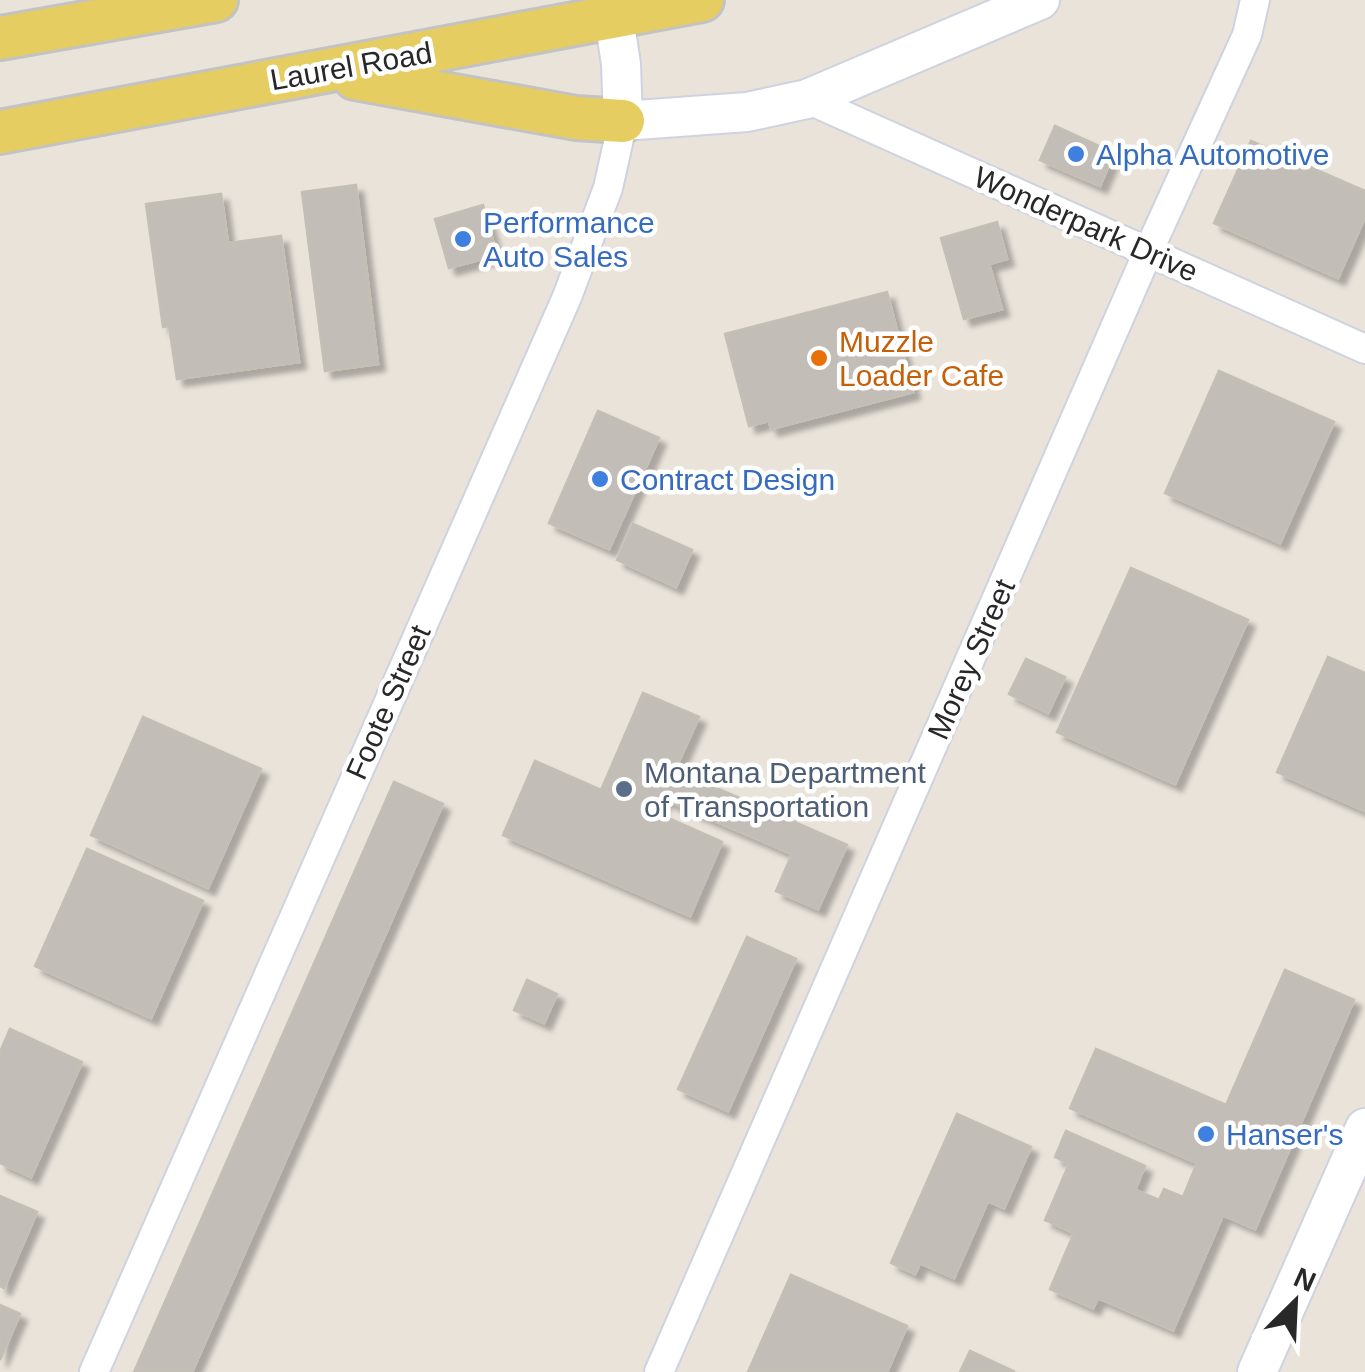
<svg xmlns="http://www.w3.org/2000/svg" width="1365" height="1372" viewBox="0 0 1365 1372" font-family="Arial,sans-serif">
	<defs>
		<filter id="shadow"><feDropShadow dx="7" dy="7" stdDeviation="2.5" flood-color="#0004"/></filter>
	</defs>
	<rect width="100%" height="100%" fill="#e9e3da"/>
	<!-- building -->
	<path fill="#c2bdb6" stroke="#c4bfb4" stroke-width="2.5" filter="url(#shadow)" d="M 1055,126 L 1114,153 L 1100,186 L 1040,160 Z
		M 1251,141 L 1365,191 L 1365,217 L 1338,278 L 1214,223 Z
		M 356,185 L 378,364 L 325,371 L 302,192 Z
		M 221,194 L 228,243 L 281,236 L 299,362 L 177,379 L 169,326 L 163,327 L 146,204 Z
		M 483,205 L 497,255 L 449,268 L 435,219 Z
		M 997,222 L 1007,259 L 989,264 L 1002,309 L 964,319 L 941,238 Z
		M 887,292 L 913,392 L 771,429 L 769,421 L 749,426 L 725,334 Z
		M 1219,371 L 1334,422 L 1280,543 L 1165,493 Z
		M 598,411 L 659,438 L 609,549 L 549,523 Z
		M 633,524 L 692,550 L 676,587 L 617,560 Z
		M 1131,568 L 1248,620 L 1175,784 L 1057,732 Z
		M 1328,657 L 1365,673 L 1365,811 L 1277,772 Z
		M 1026,659 L 1065,677 L 1048,713 L 1009,694 Z
		M 643,693 L 699,717 L 675,770 L 847,845 L 818,909 L 776,891 L 792,854 L 664,799 L 657,813 L 722,842 L 690,916 L 503,835 L 535,761 L 601,790 Z
		M 143,717 L 261,769 L 208,888 L 91,835 Z
		M 394,782 L 443,804 L 192,1372 L 134,1372 Z
		M 87,849 L 203,901 L 151,1018 L 35,966 Z
		M 747,937 L 796,959 L 728,1111 L 678,1089 Z
		M 1285,970 L 1354,1000 L 1255,1229 L 1223,1215 L 1173,1330 L 1098,1298 L 1093,1308 L 1050,1289 L 1074,1233 L 1045,1220 L 1069,1164 L 1055,1157 L 1066,1131 L 1145,1166 L 1135,1190 L 1159,1200 L 1164,1189 L 1183,1197 L 1197,1163 L 1070,1108 L 1096,1049 L 1226,1105 Z
		M 527,980 L 557,994 L 544,1023 L 514,1010 Z
		M 10,1029 L 82,1062 L 31,1177 L 0,1163 L 0,1052 Z
		M 957,1114 L 1031,1147 L 1004,1208 L 988,1201 L 954,1278 L 920,1263 L 915,1274 L 891,1263 Z
		M 0,1196 L 37,1212 L 4,1288 L 0,1286 Z
		M 791,1275 L 907,1326 L 887,1372 L 748,1372 Z
		M 0,1305 L 20,1314 L 0,1360 Z
		M 970,1351 L 1015,1372 L 960,1372 Z"/>
	<g fill="none" stroke-linecap="round" stroke-linejoin="round">
		<defs>
			<path id="street" d="M 807,99 L 1365,349
				M 94,1372 L 567,297 L 608,188 L 623,121
				M 659,1372 L 1148,252 L 1247,35 L 1255,0"/>
			<path id="secondary" d="M 614,18 L 621,64 L 623,121 L 747,112 L 807,99 L 1040,0
				M 1257,1372 L 1365,1128"/>
			<path id="primary" d="M 0,38 L 216,0
				M 355,78 L 576,118 L 623,121
				M 0,132 L 702,0"/>
		</defs>
		<!-- street casing -->
		<use href="#street" stroke="#cfd2e0" stroke-width="32"/>
		<!-- secondary casing -->
		<use href="#secondary" stroke="#cfd2e0" stroke-width="42"/>
		<!-- primary casing -->
		<use href="#primary" stroke="#c3c3c3" stroke-width="48"/>
		<!-- street -->
		<use href="#street" stroke="#fff" stroke-width="28"/>
		<!-- secondary -->
		<use href="#secondary" stroke="#fff" stroke-width="38"/>
		<!-- primary -->
		<use href="#primary" stroke="#e6cd62" stroke-width="42"/>
	</g>
	<!-- markers -->
	<g fill="#3f7fe0" stroke="#fff" stroke-width="4">
		<circle cx="1076" cy="154" r="10"/>
		<circle cx="463" cy="239" r="10"/>
		<circle cx="600" cy="479" r="10"/>
		<circle cx="1206" cy="1134" r="10"/>
	</g>
	<circle fill="#e8710a" stroke="#fff" stroke-width="4" cx="819" cy="358" r="10"/>
	<circle fill="#5c6f8a" stroke="#fff" stroke-width="4" cx="624" cy="789" r="10"/>
	<g text-anchor="middle" dominant-baseline="central" stroke-width="9" stroke-linejoin="round" paint-order="stroke">
		<!-- street labels -->
		<g font-size="30" fill="#282828" stroke="#fff">
			<text transform="translate(351 66) rotate(-10)">Laurel Road</text>
			<text transform="translate(1086 224) rotate(24)">Wonderpark Drive</text>
			<text transform="translate(971 659) rotate(-66)">Morey Street</text>
			<text transform="translate(388 702) rotate(-66)">Foote Street</text>
		</g>
		<!-- shop labels -->
		<g font-size="30" fill="#366cbe" stroke="#fff" text-anchor="start">
			<text x="1096" y="154">Alpha Automotive</text>
			<text x="483" y="222">Performance<tspan x="483" dy="34">Auto Sales</tspan></text>
			<text x="620" y="479">Contract Design</text>
			<text x="1226" y="1134">Hanser's</text>
		</g>
		<!-- food labels -->
		<g font-size="30" fill="#c56008" stroke="#fff" text-anchor="start">
			<text x="839" y="341">Muzzle<tspan x="839" dy="34">Loader Cafe</tspan></text>
		</g>
		<!-- service labels -->
		<g font-size="30" fill="#4e5e75" stroke="#fff" text-anchor="start">
			<text x="644" y="772">Montana Department<tspan x="644" dy="34">of Transportation</tspan></text>
		</g>
	</g>
	<!-- north arrow -->
	<g transform="translate(1295 1302) rotate(24)" stroke="#ffffff" stroke-width="8" paint-order="stroke">
	<path d="M0-8L18 38L0 25L-18 38Z" fill="#282828"/>
	<text y="-15" font-size="28" font-weight="bold" text-anchor="middle" fill="#282828">N</text>
	</g>
</svg>
